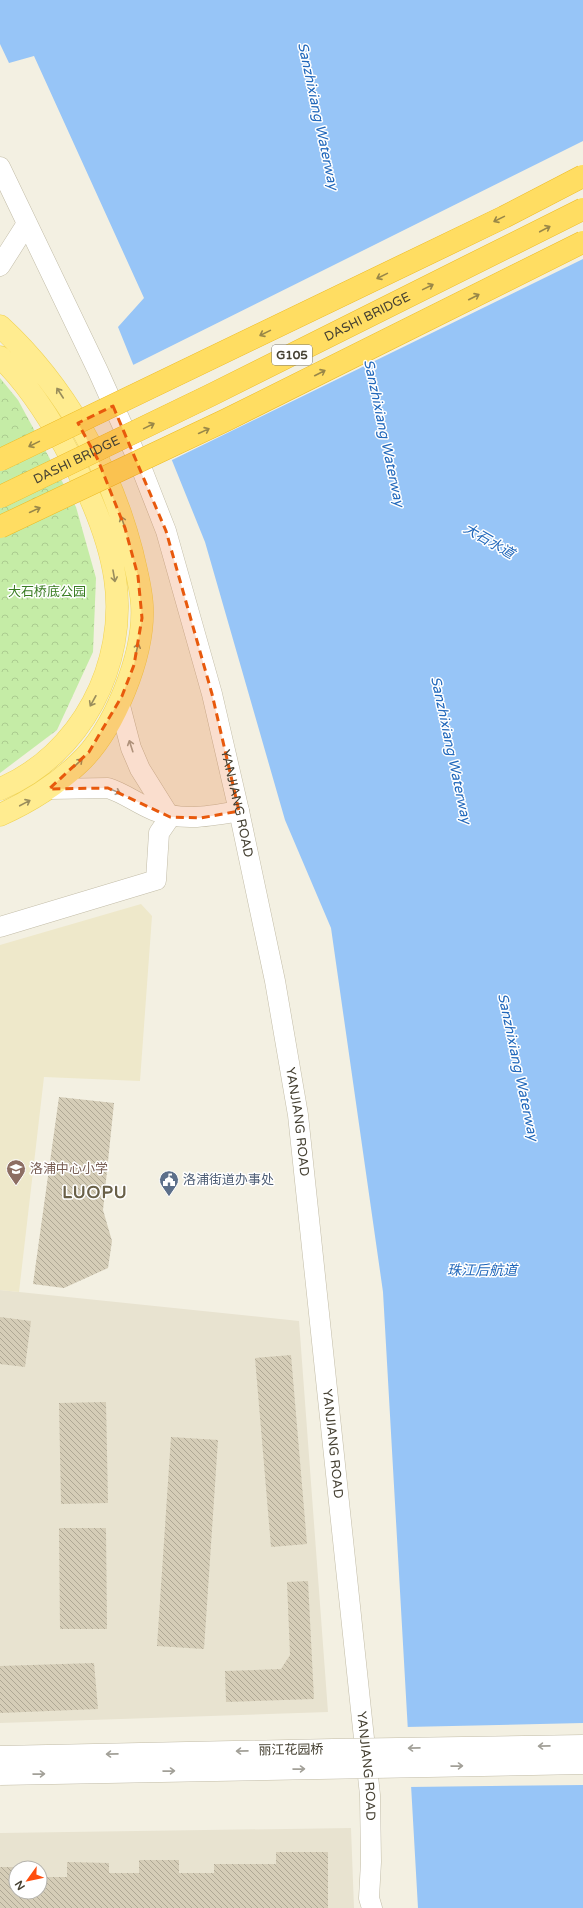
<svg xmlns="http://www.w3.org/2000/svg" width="583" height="1908" viewBox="0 0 583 1908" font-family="'Varela Round','Noto Sans SC',sans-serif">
	<defs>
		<pattern id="park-crowns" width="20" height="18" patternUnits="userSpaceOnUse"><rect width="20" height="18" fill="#c5eca6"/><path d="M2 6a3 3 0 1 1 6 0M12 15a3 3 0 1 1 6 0" fill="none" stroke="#abcb8f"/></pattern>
		<pattern id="building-back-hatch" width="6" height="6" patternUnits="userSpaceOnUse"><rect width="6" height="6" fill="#d5cdb7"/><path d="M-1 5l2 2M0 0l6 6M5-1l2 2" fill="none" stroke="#afa895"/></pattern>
	</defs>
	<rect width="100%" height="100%" fill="#f3f0e2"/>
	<!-- residential -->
	<path fill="#e8e3d0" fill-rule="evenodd" d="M 0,1290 L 299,1321 L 328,1712 L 0,1723 Z
		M 351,1828 L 354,1908 L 0,1908 L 0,1833 ZM 16,1868 L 40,1868 L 40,1892 L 16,1892 Z"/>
	<!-- education -->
	<path fill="#eee8ca" d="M 141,904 L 152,916 L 140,1081 L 44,1077 L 19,1292 L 0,1290 L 0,945 Z"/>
	<!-- park -->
	<path fill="url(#park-crowns)" d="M 0,378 L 18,400 L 76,507 L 96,578 L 93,652 L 57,730 L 0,773 Z"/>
	<!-- water -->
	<path fill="#97c5f7" d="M 0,0 L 583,0 L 583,1908 L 418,1908 L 383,1292 L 331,928 L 285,820 L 205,542 L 118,327 L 144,298 L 34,56 L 9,63 L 0,44 Z"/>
	<!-- pier -->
	<path fill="#f3f0e2" d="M 583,141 L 583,259 L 170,461 L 131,366 Z
		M 583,1723 L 583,1785 L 409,1787 L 406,1727 Z"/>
	<!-- building -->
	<path fill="url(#building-back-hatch)" d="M 59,1097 L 114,1103 L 103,1210 L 112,1241 L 108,1268 L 64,1288 L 33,1284 Z
		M 0,1317 L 31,1321 L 25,1367 L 0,1364 Z
		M 291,1355 L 307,1544 L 271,1547 L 255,1358 Z
		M 106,1402 L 108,1503 L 61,1504 L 59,1403 Z
		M 171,1437 L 218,1440 L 204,1649 L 157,1646 Z
		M 59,1528 L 106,1528 L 107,1629 L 60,1629 Z
		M 308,1581 L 314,1699 L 226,1702 L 225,1671 L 281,1669 L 290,1655 L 287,1582 Z
		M 94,1663 L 98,1709 L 0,1713 L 0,1666 Z
		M 276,1852 L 328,1852 L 328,1908 L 0,1908 L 0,1867 L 16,1867 L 16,1892 L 40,1892 L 40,1877 L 67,1877 L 67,1862 L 109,1863 L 109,1873 L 139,1873 L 139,1860 L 179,1860 L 179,1873 L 214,1873 L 214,1864 L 276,1864 Z"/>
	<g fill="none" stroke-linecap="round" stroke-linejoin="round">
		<defs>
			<g id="minor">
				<path id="s1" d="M 0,167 L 98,371 L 141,467 L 166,531 L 212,694 L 239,811 L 275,981 L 298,1115 L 370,1795 L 371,1862 L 369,1898 L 372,1908"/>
				<path d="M 0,266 L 26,225"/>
				<path d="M 119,702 L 131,748 L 140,769 L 170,817"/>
				<path d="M 49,789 L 108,788 C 124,793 138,804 153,810 C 181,822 210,816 239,811"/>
				<path d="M 0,927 L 156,880 L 159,833 L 170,817"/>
			</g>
			<path id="major" d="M 0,326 C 65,386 110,467 132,552 C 136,570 141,587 142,605 C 145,654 114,731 78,764 C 55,786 29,802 0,815
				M 0,357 C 49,404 105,511 115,578 C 128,664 81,755 0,789"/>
		</defs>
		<!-- minor casing -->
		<use href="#minor" stroke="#c2bca7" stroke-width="21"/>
		<!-- major casing -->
		<use href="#major" stroke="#f0d354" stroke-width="23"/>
		<!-- minor -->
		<use href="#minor" stroke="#fff" stroke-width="20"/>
		<!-- major -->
		<use href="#major" stroke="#ffec90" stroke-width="22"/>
		<defs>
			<path id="minor-bridge" d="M 0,1756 L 333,1749 L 583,1745
				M 0,1775 L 583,1764"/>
			<g id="highway-bridge">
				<path d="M 0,460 L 504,217 L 583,176"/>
				<path id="s2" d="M 0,497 L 211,395 L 583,209"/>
				<path d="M 0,527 L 226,420 L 583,242"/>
			</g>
		</defs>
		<!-- minor-bridge casing -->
		<use href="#minor-bridge" stroke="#c2bca7" stroke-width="21" stroke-linecap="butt"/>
		<!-- highway-bridge casing -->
		<use href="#highway-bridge" stroke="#edba22" stroke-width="23" stroke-linecap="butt"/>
		<!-- minor-bridge -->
		<use href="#minor-bridge" stroke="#fff" stroke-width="20"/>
		<!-- highway-bridge -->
		<use href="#highway-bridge" stroke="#ffdd62" stroke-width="22"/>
	</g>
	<!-- one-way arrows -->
	<defs><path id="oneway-shaft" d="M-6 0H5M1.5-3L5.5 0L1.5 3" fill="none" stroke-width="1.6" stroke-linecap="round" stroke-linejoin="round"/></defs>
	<g stroke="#998748">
		<use href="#oneway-shaft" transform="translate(499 219) rotate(154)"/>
		<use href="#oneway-shaft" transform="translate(545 229) rotate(-28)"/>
		<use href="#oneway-shaft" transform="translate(382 276) rotate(154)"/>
		<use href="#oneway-shaft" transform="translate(428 287) rotate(-26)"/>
		<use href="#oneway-shaft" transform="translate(474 297) rotate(-27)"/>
		<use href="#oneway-shaft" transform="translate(265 333) rotate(154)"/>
		<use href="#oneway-shaft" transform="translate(320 373) rotate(-27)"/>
		<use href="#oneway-shaft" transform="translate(149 426) rotate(-26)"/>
		<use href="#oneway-shaft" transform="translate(204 431) rotate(-25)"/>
		<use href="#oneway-shaft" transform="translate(34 444) rotate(154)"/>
		<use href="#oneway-shaft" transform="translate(35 510) rotate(-25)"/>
	</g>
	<g stroke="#998d5c">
		<use href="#oneway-shaft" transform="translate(60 393) rotate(-123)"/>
		<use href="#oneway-shaft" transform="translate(123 522) rotate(-109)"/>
		<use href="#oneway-shaft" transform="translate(114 576) rotate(80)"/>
		<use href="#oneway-shaft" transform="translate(137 649) rotate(-77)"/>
		<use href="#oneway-shaft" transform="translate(93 701) rotate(119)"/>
		<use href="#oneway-shaft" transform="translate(78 763) rotate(-44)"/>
		<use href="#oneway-shaft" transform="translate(25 803) rotate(-28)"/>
	</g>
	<g stroke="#a2a098">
		<use href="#oneway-shaft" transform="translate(131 746) rotate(-108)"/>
		<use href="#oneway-shaft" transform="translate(115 791) rotate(22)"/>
		<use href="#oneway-shaft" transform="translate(544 1746) rotate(179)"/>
		<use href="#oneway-shaft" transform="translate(414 1748) rotate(179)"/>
		<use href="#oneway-shaft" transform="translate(242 1751) rotate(179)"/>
		<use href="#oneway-shaft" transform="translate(112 1754) rotate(179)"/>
		<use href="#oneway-shaft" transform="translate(457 1766) rotate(-1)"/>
		<use href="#oneway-shaft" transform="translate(299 1769) rotate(-1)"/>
		<use href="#oneway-shaft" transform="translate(169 1771) rotate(-1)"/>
		<use href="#oneway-shaft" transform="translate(39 1774) rotate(-1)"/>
	</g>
	<!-- marked area -->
	<path fill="#e8590c" fill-opacity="0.2" stroke="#e8590c" stroke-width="3" stroke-dasharray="8 5" stroke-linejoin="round" d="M 113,406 L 166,531 L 212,694 L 239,811 L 201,818 L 170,817 L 108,788 L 49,789 L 89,752 L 122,696 L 134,665 L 142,618 L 138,576 L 125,528 L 98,460 L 78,423 Z"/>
	<!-- icons -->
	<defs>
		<symbol id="school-pin" viewBox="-11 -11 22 30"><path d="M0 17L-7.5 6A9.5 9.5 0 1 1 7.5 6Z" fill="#8d6e63" stroke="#fff"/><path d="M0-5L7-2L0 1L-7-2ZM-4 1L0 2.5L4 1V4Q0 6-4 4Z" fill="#fff"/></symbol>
		<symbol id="civic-pin" viewBox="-11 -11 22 30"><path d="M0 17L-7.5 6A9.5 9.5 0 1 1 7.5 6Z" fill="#5c6f8a" stroke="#fff"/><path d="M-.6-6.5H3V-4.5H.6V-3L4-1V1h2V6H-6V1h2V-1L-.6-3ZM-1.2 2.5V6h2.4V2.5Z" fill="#fff"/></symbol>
	</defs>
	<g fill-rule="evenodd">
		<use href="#school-pin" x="5" y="1158" width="22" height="30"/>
		<use href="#civic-pin" x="158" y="1169" width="22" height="30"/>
	</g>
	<g text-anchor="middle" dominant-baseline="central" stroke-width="3" stroke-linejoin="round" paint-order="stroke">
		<!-- shield labels -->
		<rect fill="#fff" stroke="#7d7970" stroke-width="1" x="272" y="345" width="40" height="20" rx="3"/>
		<g font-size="12" font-weight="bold" fill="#454032">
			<text x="292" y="355">G105</text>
		</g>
		<!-- street labels -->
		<g font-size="13" fill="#454032" stroke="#fff">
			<text stroke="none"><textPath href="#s2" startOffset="409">DASHI BRIDGE</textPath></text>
			<text stroke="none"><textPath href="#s2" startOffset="85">DASHI BRIDGE</textPath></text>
			<text stroke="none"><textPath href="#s1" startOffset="682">YANJIANG ROAD</textPath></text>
			<text stroke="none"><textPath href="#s1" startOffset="1006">YANJIANG ROAD</textPath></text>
			<text stroke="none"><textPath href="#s1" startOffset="1330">YANJIANG ROAD</textPath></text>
			<text transform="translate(291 1750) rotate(-1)">丽江花园桥</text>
			<text stroke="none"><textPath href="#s1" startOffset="1654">YANJIANG ROAD</textPath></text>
		</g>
		<!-- park labels -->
		<g font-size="13" fill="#387c20" stroke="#fff">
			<text x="47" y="592">大石桥底公园</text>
		</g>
		<!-- education labels -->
		<g font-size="13" fill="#785e54" stroke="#fff" text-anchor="start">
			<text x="30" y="1169">洛浦中心小学</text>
		</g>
		<!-- service labels -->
		<g font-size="13" fill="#4e5e75" stroke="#fff" text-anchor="start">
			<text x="183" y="1180">洛浦街道办事处</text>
		</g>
		<!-- water labels -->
		<g font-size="14" font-style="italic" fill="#2168bb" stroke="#fff">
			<text transform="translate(318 116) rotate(78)">Sanzhixiang Waterway</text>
			<text transform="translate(384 433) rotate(78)">Sanzhixiang Waterway</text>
			<text transform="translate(489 541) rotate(30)">大石水道</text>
			<text transform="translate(451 750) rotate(78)">Sanzhixiang Waterway</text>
			<text transform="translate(518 1067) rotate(78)">Sanzhixiang Waterway</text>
			<text x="482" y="1270">珠江后航道</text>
		</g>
		<!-- district labels -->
		<g font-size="17" font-weight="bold" letter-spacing="1" fill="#696048" stroke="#fff">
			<text x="95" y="1192">LUOPU</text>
		</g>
	</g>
	<!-- north arrow -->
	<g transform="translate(28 1880) rotate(237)"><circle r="19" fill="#ffffff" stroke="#b5b3ad"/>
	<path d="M0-3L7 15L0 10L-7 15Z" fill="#ff4e0e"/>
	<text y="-6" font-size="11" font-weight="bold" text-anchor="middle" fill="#454032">N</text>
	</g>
</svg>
